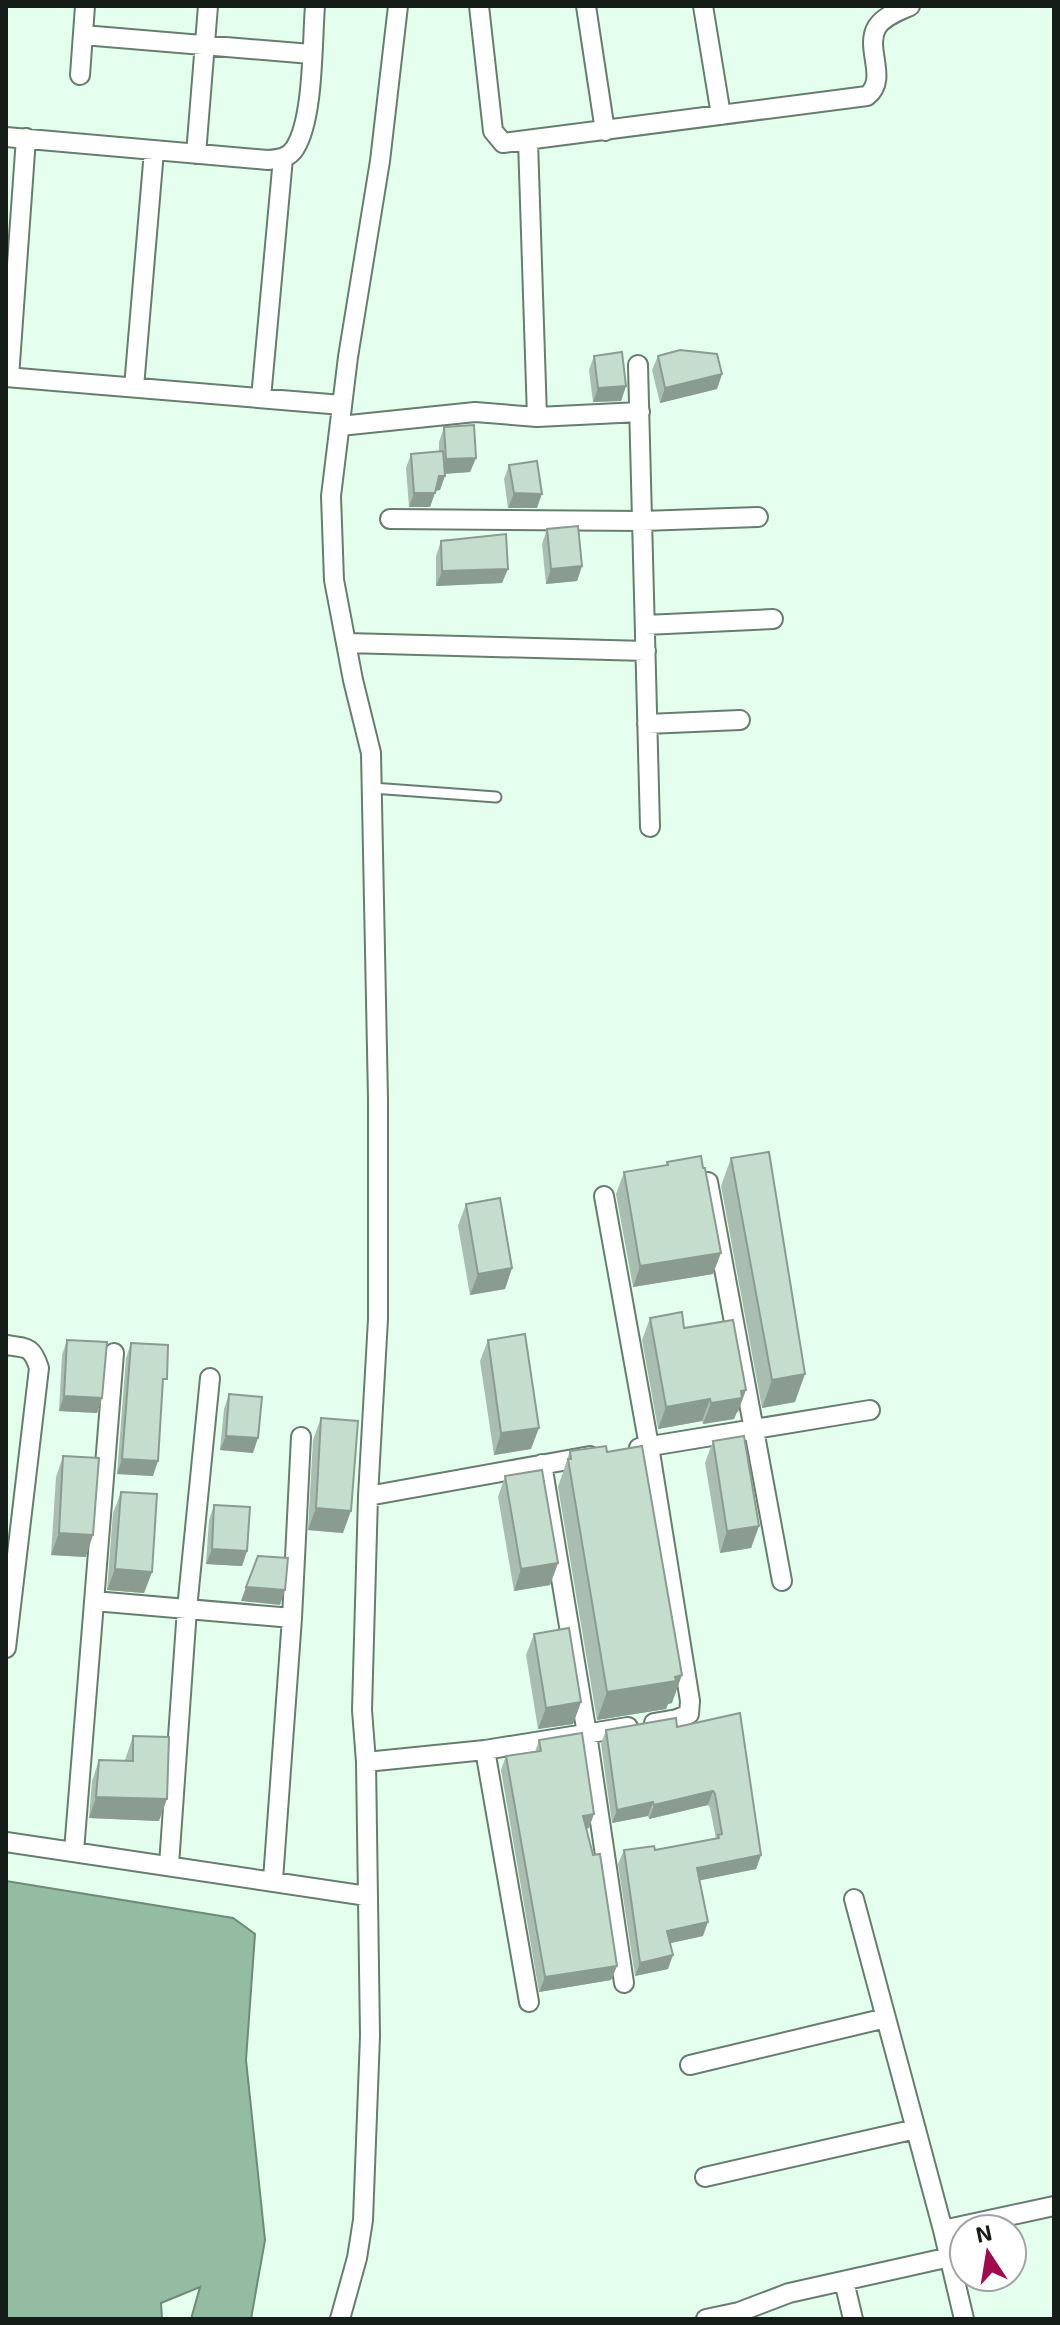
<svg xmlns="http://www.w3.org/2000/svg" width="1060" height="2325" viewBox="0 0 1060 2325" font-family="'Exo 2',sans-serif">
	<rect width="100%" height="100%" fill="#e5ffee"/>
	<!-- water -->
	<path fill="#93bca2" stroke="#6d8c78" stroke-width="2" d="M 6,1881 L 233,1918 L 255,1934 L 246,2060 L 265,2240 L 251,2319 L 191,2319 L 200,2287 L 161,2303 L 162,2319 L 6,2319 Z"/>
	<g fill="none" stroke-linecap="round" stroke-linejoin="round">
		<defs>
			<path id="service" d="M 372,788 L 496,797"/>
			<path id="minor" d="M 479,6 L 493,131 L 503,143 L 867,96 C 889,79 864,48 877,27 C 884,16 899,11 910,6
				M 586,6 L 605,131
				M 703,6 L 721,115
				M 83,35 L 311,54
				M 80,75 L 85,6
				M 6,137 L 268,160 C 279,159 289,158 295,148 C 314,118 312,42 315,6
				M 528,141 L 537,417
				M 196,154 L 208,6
				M 638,365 L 650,827
				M 6,377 L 342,405
				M 9,377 L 26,138
				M 134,387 L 154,151
				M 261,398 L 283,158
				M 340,426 L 475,412 L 537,417 L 640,412
				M 390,519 L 642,521 L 758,517
				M 645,625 L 773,619
				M 346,643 L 646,651
				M 647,724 L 740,720
				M 708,1182 L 782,1581
				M 604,1196 L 649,1446 L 690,1701 L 689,1714 L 677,1719 L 654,1723
				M 6,1345 C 27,1348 32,1346 39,1368 L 6,1648
				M 639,1448 L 870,1410
				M 542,1464 L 587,1734 L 624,1983
				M 368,1496 L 590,1456
				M 94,1601 L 292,1618
				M 485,1750 L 529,2002
				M 366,1762 L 485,1750 L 628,1727
				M 6,1842 L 367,1896
				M 74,1851 L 114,1353
				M 169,1865 L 187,1609 L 210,1378
				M 273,1880 L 292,1618 L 301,1437
				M 854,1899 L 943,2230 L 964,2319
				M 690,2065 L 886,2018
				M 705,2177 L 916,2129
				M 943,2230 L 1054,2206
				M 844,2281 L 853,2319
				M 340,2319 L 357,2258 L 363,2220 L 370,2036 L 366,1762 L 362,1710 L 368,1496 L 378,1319 L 378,1099 L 371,753 L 353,680 L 334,580 L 331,496 L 348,357 L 380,161 L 398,6
				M 706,2319 L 739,2312 L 789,2293 L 950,2257"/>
		</defs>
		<!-- service casing -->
		<use href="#service" stroke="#677d6e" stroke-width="13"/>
		<!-- minor casing -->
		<use href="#minor" stroke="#677d6e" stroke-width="22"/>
		<!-- service -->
		<use href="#service" stroke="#fff" stroke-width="9"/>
		<!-- minor -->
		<use href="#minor" stroke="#fff" stroke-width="18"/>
	</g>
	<!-- wall -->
	<path fill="#a9beb0" d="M 594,356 L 626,386 L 621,401 L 593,402 L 589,370 Z
		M 658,356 L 722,374 L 717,389 L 660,403 L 652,370 Z
		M 444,427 L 476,458 L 470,472 L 445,474 L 440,490 L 435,491 L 430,507 L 409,507 L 406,468 L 411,454 L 439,452 L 439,442 Z
		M 509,465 L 537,508 L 508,508 L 504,479 Z
		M 547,529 L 582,566 L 577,581 L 546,584 L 542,544 Z
		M 441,541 L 502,583 L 436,586 L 436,556 Z
		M 731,1158 L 795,1402 L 762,1408 L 721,1186 Z
		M 667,1162 L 703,1168 L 713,1274 L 633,1287 L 616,1194 L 624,1172 L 666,1166 Z
		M 466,1204 L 512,1268 L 505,1289 L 470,1295 L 458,1226 Z
		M 650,1318 L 684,1328 L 738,1412 L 737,1412 L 734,1419 L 703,1424 L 702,1421 L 658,1429 L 642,1340 Z
		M 67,1340 L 102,1398 L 97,1413 L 59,1411 L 62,1355 Z
		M 488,1340 L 531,1449 L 494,1455 L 480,1361 Z
		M 131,1343 L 163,1390 L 153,1476 L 117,1474 L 126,1358 Z
		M 229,1394 L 253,1453 L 220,1450 L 224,1409 Z
		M 321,1418 L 343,1533 L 308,1530 L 313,1440 Z
		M 713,1441 L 759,1526 L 751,1548 L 720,1553 L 705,1463 Z
		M 570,1451 L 607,1452 L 672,1703 L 668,1704 L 666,1709 L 597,1720 L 558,1487 Z
		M 63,1456 L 86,1557 L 51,1555 L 56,1477 Z
		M 505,1476 L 558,1563 L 550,1585 L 514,1591 L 498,1497 Z
		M 121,1492 L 152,1572 L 144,1593 L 107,1590 L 113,1513 Z
		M 214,1505 L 247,1551 L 242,1566 L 206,1564 L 209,1520 Z
		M 534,1634 L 581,1702 L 573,1724 L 538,1729 L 526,1655 Z
		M 677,1727 L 761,1855 L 756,1869 L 700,1880 L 703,1936 L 670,1943 L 668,1969 L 635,1976 L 618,1864 L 624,1850 L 655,1850 L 716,1839 L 710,1808 L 708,1805 L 649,1819 L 648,1816 L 612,1823 L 601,1744 L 606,1730 Z
		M 133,1736 L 159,1821 L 89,1818 L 92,1781 L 99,1760 L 125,1760 Z
		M 539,1740 L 589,1828 L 586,1829 L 617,1966 L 611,1980 L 539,1992 L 501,1770 L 506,1756 L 535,1752 Z"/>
	<!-- shaded-wall -->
	<path fill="#8a9b90" d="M 722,374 L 717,389 L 660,403 L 665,388 Z
		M 626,386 L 621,401 L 593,402 L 598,388 Z
		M 476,458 L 470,472 L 440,474 L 446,459 Z
		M 439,476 L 445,476 L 440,490 L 433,491 Z
		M 414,493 L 435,493 L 430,507 L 409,507 Z
		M 514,493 L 542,494 L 537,508 L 508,508 Z
		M 582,566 L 577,581 L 546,584 L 551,569 Z
		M 508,569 L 502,583 L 436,586 L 442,571 Z
		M 721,1253 L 713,1274 L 633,1287 L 640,1266 Z
		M 512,1268 L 505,1289 L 470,1295 L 478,1274 Z
		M 805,1374 L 795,1402 L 762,1408 L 772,1380 Z
		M 746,1390 L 738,1412 L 737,1412 L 734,1419 L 703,1424 L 711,1403 Z
		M 64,1396 L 102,1398 L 97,1413 L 59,1411 Z
		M 710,1399 L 702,1421 L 658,1429 L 666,1407 Z
		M 539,1428 L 531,1449 L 494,1455 L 501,1433 Z
		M 226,1436 L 258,1438 L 253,1453 L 220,1450 Z
		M 122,1459 L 158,1461 L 153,1476 L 117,1474 Z
		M 316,1508 L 351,1511 L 343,1533 L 308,1530 Z
		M 759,1526 L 751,1548 L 720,1553 L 727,1531 Z
		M 59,1533 L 93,1535 L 86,1557 L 51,1555 Z
		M 212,1549 L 247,1551 L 242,1566 L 206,1564 Z
		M 558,1563 L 550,1585 L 514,1591 L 521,1569 Z
		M 115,1569 L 152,1572 L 144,1593 L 107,1590 Z
		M 246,1587 L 285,1590 L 280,1605 L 241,1601 Z
		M 682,1675 L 672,1703 L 668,1704 L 666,1709 L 597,1720 L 607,1692 Z
		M 581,1702 L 573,1724 L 538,1729 L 546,1708 Z
		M 713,1791 L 708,1805 L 649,1819 L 654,1805 Z
		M 96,1797 L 167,1799 L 159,1821 L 89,1818 Z
		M 653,1802 L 648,1816 L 612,1823 L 617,1810 Z
		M 594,1814 L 589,1828 L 578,1830 L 583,1816 Z
		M 761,1855 L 756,1869 L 692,1882 L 697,1868 Z
		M 708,1922 L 703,1936 L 662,1945 L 667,1931 Z
		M 673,1955 L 668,1969 L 635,1976 L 640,1963 Z
		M 617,1966 L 611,1980 L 539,1992 L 545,1977 Z"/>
	<!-- building -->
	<path fill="#c5ddcd" stroke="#8a9b90" stroke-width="2" d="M 680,350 L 717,354 L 722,374 L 665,388 L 658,356 Z
		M 622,352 L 626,386 L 598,388 L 594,356 Z
		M 474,425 L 476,458 L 446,459 L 444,427 Z
		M 443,451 L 445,476 L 439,476 L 435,493 L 414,493 L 411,454 Z
		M 537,461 L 542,494 L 514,493 L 509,465 Z
		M 578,526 L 582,566 L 551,569 L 547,529 Z
		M 506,534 L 508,569 L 442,571 L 441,541 Z
		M 769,1152 L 805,1374 L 772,1380 L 731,1158 Z
		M 701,1156 L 703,1168 L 705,1168 L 721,1253 L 640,1266 L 624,1172 L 668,1165 L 667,1162 Z
		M 500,1198 L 512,1268 L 478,1274 L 466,1204 Z
		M 682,1312 L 684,1328 L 733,1320 L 746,1390 L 741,1391 L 742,1398 L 711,1403 L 710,1399 L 666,1407 L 650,1318 Z
		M 525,1334 L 539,1428 L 501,1433 L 488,1340 Z
		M 67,1340 L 107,1342 L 102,1398 L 64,1396 Z
		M 131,1343 L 168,1345 L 167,1379 L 163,1379 L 158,1461 L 122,1459 Z
		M 229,1394 L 262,1397 L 258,1438 L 226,1436 Z
		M 321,1418 L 358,1421 L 351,1511 L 316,1508 Z
		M 744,1436 L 759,1526 L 727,1531 L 713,1441 Z
		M 606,1446 L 607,1452 L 642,1446 L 682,1675 L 675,1677 L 676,1681 L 607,1692 L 568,1459 L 571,1459 L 570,1451 Z
		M 63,1456 L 99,1458 L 93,1535 L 59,1533 Z
		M 542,1470 L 558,1563 L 521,1569 L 505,1476 Z
		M 121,1492 L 157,1494 L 152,1572 L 115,1569 Z
		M 214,1505 L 250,1507 L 247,1551 L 212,1549 Z
		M 258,1556 L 288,1558 L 285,1590 L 246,1587 Z
		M 569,1628 L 581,1702 L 546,1708 L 534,1634 Z
		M 740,1713 L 761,1855 L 697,1868 L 708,1922 L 667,1931 L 673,1955 L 640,1963 L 624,1850 L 654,1846 L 655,1850 L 719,1838 L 718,1835 L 722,1834 L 715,1794 L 713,1791 L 654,1805 L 653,1802 L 617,1810 L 606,1730 L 676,1718 L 677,1727 Z
		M 582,1733 L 594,1814 L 583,1816 L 593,1855 L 600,1854 L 617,1966 L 545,1977 L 506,1756 L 541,1751 L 539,1740 Z
		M 133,1736 L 169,1737 L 167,1799 L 96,1797 L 99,1760 L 133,1761 Z"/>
	<!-- border -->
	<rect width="1060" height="2325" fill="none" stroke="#141d17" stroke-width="16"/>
	<!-- north arrow -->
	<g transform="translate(988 2253) rotate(348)"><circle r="38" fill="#ffffff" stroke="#a1a5a2" stroke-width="2"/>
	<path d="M0-6L14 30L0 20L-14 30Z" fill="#a10b4e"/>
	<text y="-12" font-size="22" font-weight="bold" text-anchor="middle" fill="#141d17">N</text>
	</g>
</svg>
